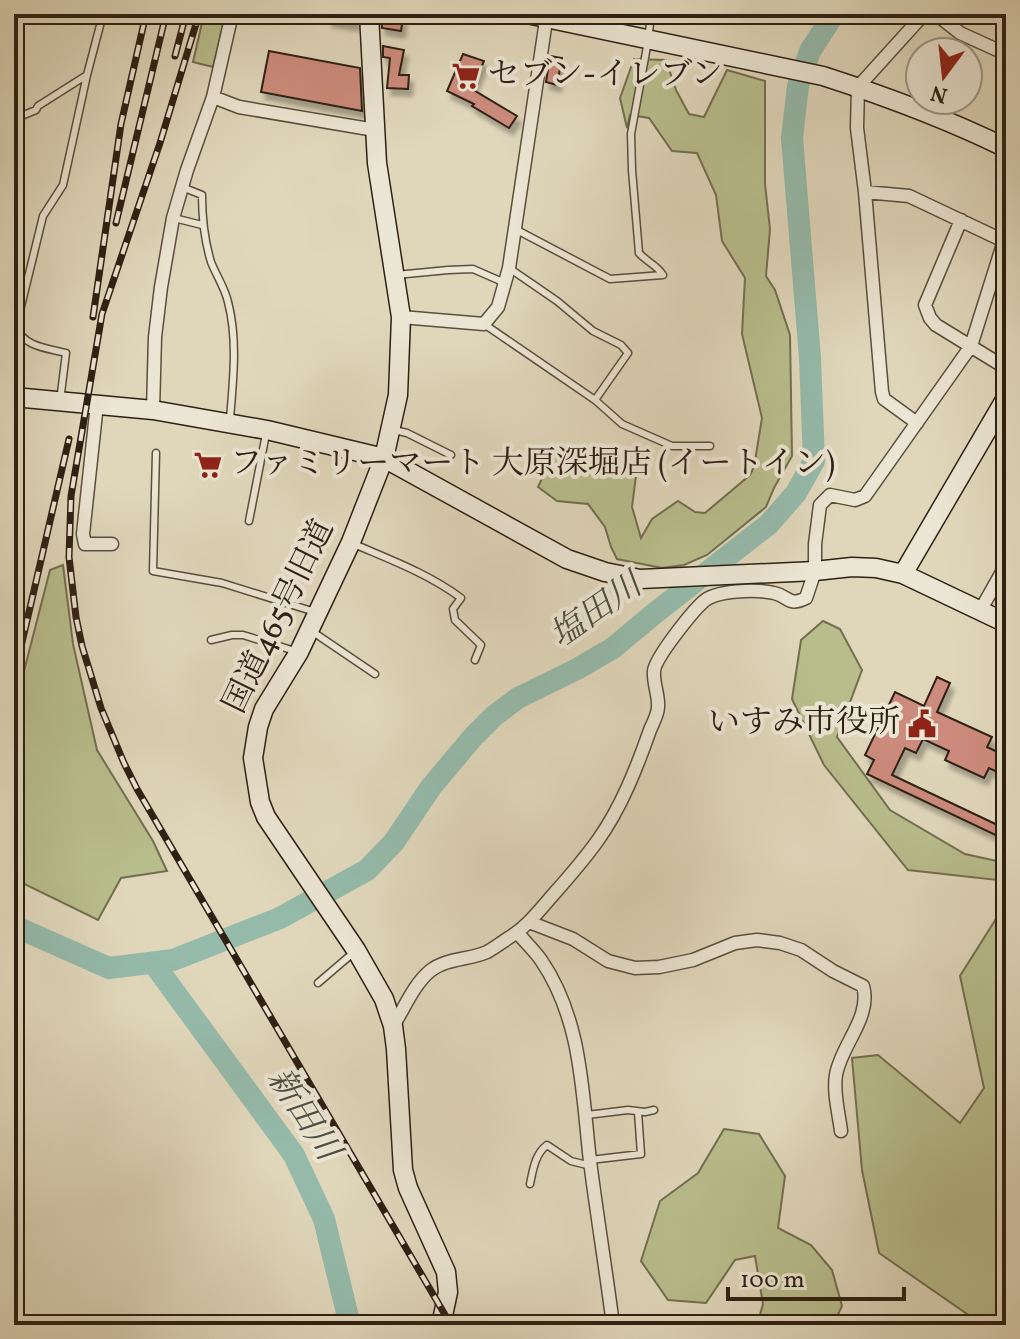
<svg xmlns="http://www.w3.org/2000/svg" width="1020" height="1339" viewBox="0 0 1020 1339" font-family="Vollkorn,'Noto Serif JP',serif">
	<defs>
		<filter id="shadow"><feDropShadow dx="4" dy="7" stdDeviation="2" flood-color="#0004"/></filter>
	</defs>
	<rect width="100%" height="100%" fill="#e0d7bb"/>
	<filter id="stains"><feTurbulence type="fractalNoise" baseFrequency=".0025" numOctaves="4"/><feColorMatrix values="0 0 0 0 .2 0 0 0 0 .09 0 0 0 0 .02 0 0 0 .5 -.17"/></filter>
	<radialGradient id="worn" r=".72"><stop offset=".6" stop-color="#630" stop-opacity="0"/><stop offset="1" stop-color="#630" stop-opacity=".3"/></radialGradient>
	<!-- green -->
	<path fill="#b8bd8c" stroke="#736e50" stroke-width="2" d="M 204,14 L 226,14 L 213,67 L 193,62 Z
		M 634,59 L 666,60 L 676,90 L 689,114 L 704,117 L 727,70 L 765,81 L 765,184 L 770,229 L 766,276 L 775,290 L 790,335 L 792,456 L 774,488 L 766,507 L 707,555 L 684,565 L 662,568 L 617,559 L 611,547 L 605,527 L 588,504 L 557,501 L 538,487 L 554,453 L 573,447 L 605,451 L 629,463 L 636,476 L 632,507 L 641,538 L 652,519 L 678,501 L 695,512 L 705,513 L 750,475 L 754,467 L 762,418 L 742,334 L 745,278 L 722,241 L 716,195 L 697,153 L 672,151 L 649,118 L 630,115 L 627,128 L 620,98 Z
		M 63,565 L 73,644 L 97,750 L 153,841 L 167,871 L 121,878 L 98,920 L 14,879 L 14,710 L 50,570 Z
		M 823,621 L 840,629 L 862,670 L 837,737 L 890,810 L 965,854 L 1006,863 L 1006,881 L 908,870 L 824,765 L 792,699 L 801,640 Z
		M 1006,903 L 1006,1325 L 983,1325 L 879,1253 L 862,1170 L 852,1058 L 878,1055 L 960,1123 L 984,1088 L 960,976 Z
		M 724,1129 L 759,1134 L 785,1176 L 778,1228 L 811,1245 L 832,1270 L 842,1306 L 833,1325 L 757,1325 L 763,1304 L 755,1256 L 735,1260 L 706,1303 L 668,1300 L 641,1261 L 660,1201 L 698,1173 Z"/>
	<g fill="none" stroke-linecap="round" stroke-linejoin="round">
		<!-- river -->
		<path stroke="#95baaa" stroke-width="22" d="M 14,926 L 109,968 L 173,960 L 280,918 L 367,870 L 394,842 L 431,787 L 473,737 L 494,716 L 518,698 L 577,669 L 613,648 L 655,613 L 769,524 L 796,493 L 814,461 L 810,358 L 792,138 L 798,86 L 810,51 L 834,14
			M 154,964 L 294,1155 L 324,1219 L 350,1325"/>
	</g>
	<!-- building -->
	<path fill="#cc8b7c" stroke="#2e2013" stroke-width="2" filter="url(#shadow)" d="M 328,14 L 356,14 L 355,24 L 328,20 Z
		M 381,16 L 403,18 L 401,31 L 382,28 Z
		M 383,46 L 404,50 L 399,75 L 409,75 L 408,89 L 387,88 L 390,58 L 383,57 Z
		M 269,51 L 360,68 L 362,111 L 261,92 Z
		M 463,54 L 484,61 L 472,89 L 517,116 L 509,128 L 472,106 L 474,104 L 447,91 Z
		M 550,56 L 562,58 L 557,85 L 546,82 Z
		M 937,677 L 950,683 L 937,712 L 992,737 L 987,747 L 1006,756 L 1006,776 L 989,768 L 984,778 L 945,760 L 949,751 L 923,739 L 916,753 L 905,748 L 892,775 L 1006,829 L 1006,840 L 867,774 L 874,760 L 865,755 L 895,692 L 924,706 Z"/>
	<g fill="none" stroke-linecap="round" stroke-linejoin="round">
		<defs>
			<path id="lane" d="M 651,14 L 648,41 L 631,134 L 632,170 L 639,253 C 647,262 657,265 663,275
				M 14,119 L 36,110 L 38,106 L 87,75
				M 182,187 L 202,195 C 202,218 204,239 211,262 C 216,275 225,288 228,302 C 238,340 233,381 230,419
				M 174,218 L 202,225
				M 515,229 L 610,279 L 663,275
				M 509,268 L 557,301 L 593,331 L 621,345 L 628,353 L 595,400
				M 396,275 L 448,270 L 473,269 L 505,283
				M 14,281 L 24,294
				M 484,324 L 595,400 L 622,424 L 672,446 L 710,446
				M 61,393 L 66,353 C 47,348 24,347 16,327 L 43,216 L 63,185 L 87,75 L 103,14
				M 394,430 L 407,433 L 451,455
				M 156,453 L 153,571 L 222,583 L 315,612
				M 249,521 L 266,434
				M 354,544 C 391,560 429,574 461,598 L 453,609 L 455,620 L 481,645 L 475,660
				M 313,632 L 375,674
				M 211,640 L 232,635 L 243,635 L 295,651
				M 318,983 L 353,953
				M 587,1115 L 628,1110 L 645,1112 L 654,1110
				M 590,1160 L 641,1154 L 638,1112
				M 530,1184 C 533,1170 535,1154 547,1145 L 571,1161 L 591,1166"/>
			<path id="street" d="M 936,14 L 960,33 L 1006,54
				M 213,97 L 239,107 L 375,130
				M 961,220 L 925,305 L 930,318 L 936,325 L 1006,368
				M 401,317 L 484,324 L 498,307 L 509,268 L 547,14
				M 97,404 L 83,534 L 85,544 L 112,544
				M 153,410 L 155,337 L 161,287 L 173,218 L 187,170 L 213,97 L 232,14
				M 917,423 L 884,399 L 882,392 L 865,192 L 857,128 L 858,87 L 924,14
				M 980,611 L 1006,565
				M 529,922 L 573,939 L 608,961 L 635,968 L 659,967 L 693,960 L 735,943 L 757,940 L 780,943 L 801,950 L 833,971 L 863,986 C 872,1017 841,1045 836,1075 C 833,1093 839,1114 841,1131
				M 517,932 C 525,942 534,950 541,960 C 582,1020 582,1092 590,1161 C 597,1216 606,1270 613,1325
				M 393,1026 C 404,1009 414,984 430,971 C 446,958 469,960 487,952 C 496,947 505,940 513,935 C 528,925 540,910 552,896 C 568,878 584,860 598,840 C 621,808 637,767 650,730 C 653,723 658,714 658,707 C 659,695 653,684 654,671 C 655,658 692,612 703,602 C 715,590 757,589 774,593 C 789,596 788,607 806,598 L 815,571 L 815,544 L 820,505 L 830,495 L 855,500 L 865,496 L 971,346 L 1004,241 L 909,196 L 865,192"/>
			<path id="secondary" d="M 369,14 L 377,163 L 401,317 L 398,395 L 384,458 L 351,542 L 299,652 L 264,709 L 258,727 L 253,758 L 260,802 L 266,817 L 356,950 L 384,999 L 393,1026 L 396,1049 L 403,1170 L 408,1188 L 446,1272 L 448,1292 L 441,1325
				M 527,14 L 823,76 C 885,96 947,119 1006,148
				M 14,397 L 153,410 L 267,430 L 384,458 L 567,559 L 605,572 L 640,579 L 815,571 L 852,567 L 876,568 L 903,574 L 1006,623
				M 903,574 L 1006,398"/>
		</defs>
		<!-- lane casing -->
		<use href="#lane" stroke="#5a4e3d" stroke-width="9"/>
		<!-- street casing -->
		<use href="#street" stroke="#5a4e3d" stroke-width="15"/>
		<!-- secondary casing -->
		<use href="#secondary" stroke="#2e2013" stroke-width="21"/>
		<!-- lane -->
		<use href="#lane" stroke="#ebe5d3" stroke-width="6"/>
		<!-- street -->
		<use href="#street" stroke="#ebe5d3" stroke-width="12"/>
		<!-- secondary -->
		<use href="#secondary" stroke="#ebe5d3" stroke-width="18"/>
		<defs>
			<path id="rail" d="M 199,14 L 160,143 L 102,314 L 71,496 L 69,557 L 76,617 L 82,646 L 101,708 L 124,763 L 137,789 L 451,1325
				M 175,56 L 186,14
				M 116,223 L 166,14
				M 93,317 L 121,124 L 146,14
				M 14,677 L 69,439"/>
		</defs>
		<!-- rail casing -->
		<use href="#rail" stroke="#2e2013" stroke-width="7"/>
		<!-- rail -->
		<use href="#rail" stroke="#ebe5d3" stroke-width="4" stroke-dasharray="12" stroke-linecap="butt"/>
	</g>
	<!-- icons -->
	<defs>
		<symbol id="supermarket-bare" viewBox="-9 -9 18 18"><path d="M-6-5.5h2.5l.6 2H6L4.5 2H-2.5L-4.4-4H-6ZM-1.5 3.2a1.3 1.3 0 1 0 .1 0ZM3 3.2a1.3 1.3 0 1 0 .1 0Z" fill="#8f2418" stroke="#ebe5d3" stroke-width="2.5" paint-order="stroke"/></symbol>
		<symbol id="civic-bare" viewBox="-9 -9 18 18"><path d="M-.6-6.5H3V-4.5H.6V-3L4-1V1h2V6H-6V1h2V-1L-.6-3ZM-1.2 2.5V6h2.4V2.5Z" fill="#8f2418" stroke="#ebe5d3" stroke-width="2.5" paint-order="stroke"/></symbol>
	</defs>
	<g fill-rule="evenodd">
		<use href="#supermarket-bare" x="446" y="56" width="40" height="40"/>
		<use href="#supermarket-bare" x="188" y="445" width="40" height="40"/>
		<use href="#civic-bare" x="902" y="704" width="40" height="40"/>
	</g>
	<g text-anchor="middle" dominant-baseline="central" stroke-width="8" stroke-linejoin="round" paint-order="stroke">
		<!-- poi labels -->
		<g font-size="32" fill="#2e2013" stroke="#ebe5d3" text-anchor="start">
			<text x="488" y="76">セブン-イレブン</text>
			<text x="230" y="465">ファミリーマート 大原深堀店 (イートイン)</text>
			<text x="900" y="724" text-anchor="end">いすみ市役所</text>
		</g>
		<!-- street labels -->
		<g font-size="32" fill="#2e2013" stroke="#ebe5d3">
			<text transform="translate(280 617) rotate(-64)">国道465号旧道</text>
		</g>
		<!-- water labels -->
		<g font-size="34" font-style="italic" fill="#4d4e40" stroke="#ebe5d3">
			<text transform="translate(597 612) rotate(-35)">塩田川</text>
			<text transform="translate(302 1115) rotate(57)">新田川</text>
		</g>
	</g>
	<!-- margin -->
	<rect width="1020" height="1339" fill="none" stroke="#e0d7bb" stroke-width="48"/>
	<rect x="16" y="16" width="988" height="1307" fill="none" stroke="#2e2013" stroke-width="4"/>
	<rect x="24" y="24" width="972" height="1291" fill="none" stroke="#2e2013" stroke-width="2"/>
	<!-- north arrow -->
	<g transform="translate(944 76) rotate(195)"><circle r="38" fill="#ebe5d3" stroke="#9f9686" stroke-width="2"/>
	<path d="M0-6L14 30L0 20L-14 30Z" fill="#8f2418"/>
	<text y="-12" font-size="22" font-weight="bold" text-anchor="middle" fill="#2e2013">N</text>
	</g>
	<!-- scale -->
	<path d="M728 1287v12h176v-12" fill="none" stroke="#2e2013" stroke-width="4"/>
	<text x="740" y="1287" font-size="24" fill="#2e2013" stroke="#ebe5d3" stroke-width="6" paint-order="stroke">100 m</text>
	<rect width="100%" height="100%" filter="url(#stains)"/>
	<rect width="100%" height="100%" fill="url(#worn)"/>
</svg>
